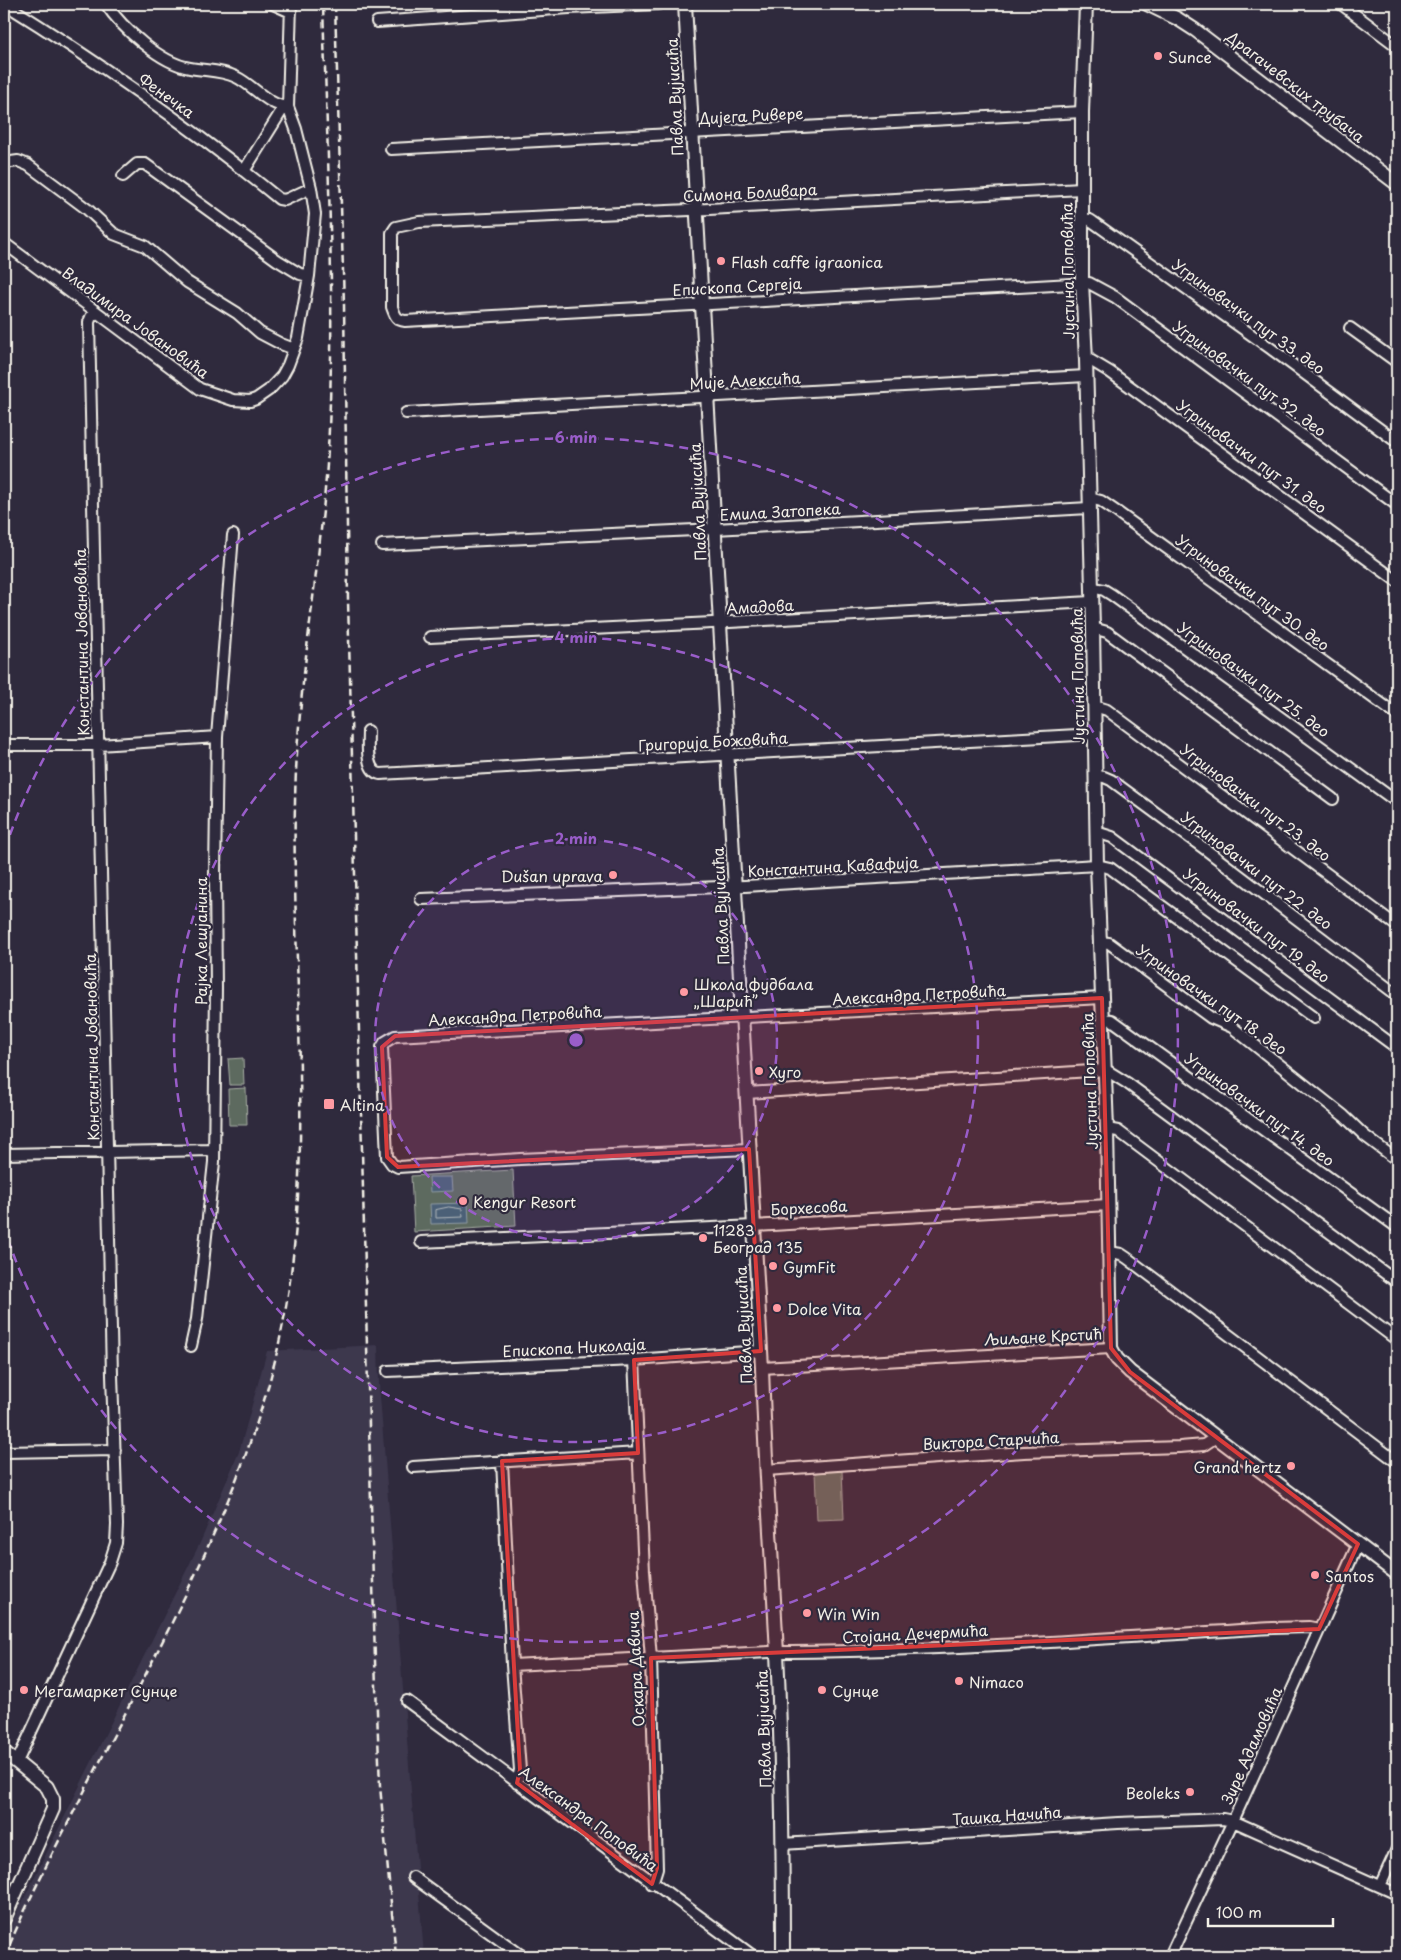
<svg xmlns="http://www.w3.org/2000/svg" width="1401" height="1960" viewBox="0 0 1401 1960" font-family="'Playpen Sans',sans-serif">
	<rect width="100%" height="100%" fill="#2f2a3d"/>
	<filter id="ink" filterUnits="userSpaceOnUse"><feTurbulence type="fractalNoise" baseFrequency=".02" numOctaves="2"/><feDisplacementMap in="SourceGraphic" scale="10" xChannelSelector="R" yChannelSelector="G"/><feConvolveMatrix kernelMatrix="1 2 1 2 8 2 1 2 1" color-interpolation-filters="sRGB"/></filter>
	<g filter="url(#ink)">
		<!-- built -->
		<path fill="#3d384e" d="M 378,1345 L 379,1384 L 424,1956 L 4,1956 L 4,1939 L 200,1543 L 239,1452 L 267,1351 Z"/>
		<!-- green -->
		<path fill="#5d6a5f" stroke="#a8aea4" d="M 243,1058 L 244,1085 L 230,1085 L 228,1059 Z
			M 246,1088 L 247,1125 L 229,1125 L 228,1089 Z
			M 513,1170 L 516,1226 L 414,1232 L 411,1176 Z
			M 842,1471 L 844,1519 L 817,1520 L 815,1472 Z"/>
		<!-- water -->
		<path fill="#4c6177" stroke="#8f9ba4" d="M 429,1177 L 452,1177 L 453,1191 L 430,1192 Z
			M 468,1203 L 469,1223 L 431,1224 L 430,1204 Z"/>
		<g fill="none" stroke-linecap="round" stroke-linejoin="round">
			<!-- shore -->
			<path stroke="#b1b7bb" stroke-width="1" d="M 449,1207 L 462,1209 L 463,1217 L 436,1218 L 436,1210 Z"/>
			<defs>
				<path id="minor" d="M 5,4 C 100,63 192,128 279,199 L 285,200 L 311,188
					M 106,4 C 122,28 160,63 190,68 C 206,71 221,70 236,77 C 253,85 268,106 288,107
					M 273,4 L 291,12
					M 1341,4 L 1397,46
					M 377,22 L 569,8 L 658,4
					M 391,149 L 1082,112
					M 4,163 L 18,161 L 28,165 L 87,209 L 114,234 L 145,246 L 187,282 L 237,313 L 260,333 L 281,344 L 294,349
					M 244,171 L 284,107
					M 123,176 L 137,164 L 145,164 L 277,260 L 300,274 L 309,276
					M 1082,189 L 690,210 L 419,222 L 396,227 L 392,233 L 392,307 C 395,315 396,320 405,321 L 1089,283 L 1115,297 L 1397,505
					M 1081,219 L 1090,220 L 1093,222 L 1270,348 L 1397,442
					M 4,243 L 200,389 L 233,400 L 250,401 L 256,399 L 269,390 L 282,376 L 288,365 L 298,338 L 309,276 L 315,214 L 311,188 L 296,129 L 288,107 L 291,4
					M 1350,328 L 1397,362
					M 1086,360 L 1090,360 L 1110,372 L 1397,581
					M 406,413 L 1086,376
					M 1089,498 L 1101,501 L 1117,512 L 1397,715
					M 382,545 L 715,529 L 1089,508
					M 1091,587 L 1104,590 L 1112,595 L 1397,802
					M 1093,628 L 1107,632 L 1333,799
					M 430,637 L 712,623 L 1091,602
					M 1094,706 L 1107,710 L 1397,926
					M 368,731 C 368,744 365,771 380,774 L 1095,734
					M 4,745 L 99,745 L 217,737
					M 1096,776 L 1104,777 L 1111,780 L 1205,849 L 1397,995
					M 1096,832 L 1112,837 L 1397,1048
					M 421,899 L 745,886 L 1097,865 L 1110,868 L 1314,1018
					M 1100,942 L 1109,943 L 1211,1018 L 1232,1027 L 1344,1116 L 1365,1136 L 1397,1160
					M 1102,1019 L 1112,1020 L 1397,1227
					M 747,1093 L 1106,1070 L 1127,1083 L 1397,1282
					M 1107,1129 L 1118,1131 L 1397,1340
					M 749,1149 L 520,1159 L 398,1167 L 392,1164 L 387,1157 L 382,1047 L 385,1042 L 395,1036 L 1102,998
					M 4,1154 L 214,1150
					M 421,1242 L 754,1226 L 1108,1205
					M 1109,1252 L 1121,1254 L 1127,1258 L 1397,1462
					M 191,1346 L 197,1319 L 214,1162 L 216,988 L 215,875 L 217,737 L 233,535
					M 634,1360 L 644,1571 L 651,1658 L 657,1868 L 652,1884
					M 762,1368 L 1111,1348
					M 388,1371 L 634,1360 L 761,1351
					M 4,1452 L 115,1450
					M 502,1461 L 512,1665 L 520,1770 L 517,1783
					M 413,1467 L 638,1453
					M 766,1470 L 1024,1452 L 1180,1447 L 1204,1445 L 1216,1437
					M 512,1665 L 769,1652 C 937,1652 1105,1638 1273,1628 L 1309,1627 L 1319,1629
					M 407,1701 L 753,1956
					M 17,1762 L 110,1562 L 116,1543 L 117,1525 L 112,1375 L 89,322 L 91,317 L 96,313
					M 782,1844 L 1118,1823 L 1223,1819 L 1233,1821 L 1397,1894
					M 413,1877 L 522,1956
					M 1380,1886 L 1397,1849
					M 1170,1956 L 1233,1821 L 1358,1544"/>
				<path id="tertiary" d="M 685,4 L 762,1368 C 765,1463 772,1558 777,1653 C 782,1754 783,1855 783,1956
					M 1086,4 L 1082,112 L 1082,282 L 1086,360 L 1093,628 L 1097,865 L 1107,1129 L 1111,1348 L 1117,1359 L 1130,1372 L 1397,1574
					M 1147,4 L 1178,19 L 1195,30 L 1397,184
					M 4,1752 L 47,1787 L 53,1799 L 53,1809 L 4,1919"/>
			</defs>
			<!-- minor casing -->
			<use href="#minor" stroke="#f4f1e8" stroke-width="14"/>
			<!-- tertiary casing -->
			<use href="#tertiary" stroke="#f4f1e8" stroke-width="16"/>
			<!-- minor -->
			<use href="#minor" stroke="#2f2a3d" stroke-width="10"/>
			<!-- tertiary -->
			<use href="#tertiary" stroke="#2f2a3d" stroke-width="12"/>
			<!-- rail -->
			<path stroke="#f4f1e8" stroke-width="2.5" stroke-dasharray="8 4" stroke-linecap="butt" d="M 335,4 L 344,305 L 348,600 L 375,1661 L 380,1786 L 396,1956
				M 5,1956 C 24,1909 47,1864 70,1819 C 142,1679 224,1538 268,1387 C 322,1197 291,997 295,802 C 297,684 321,567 328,449 C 336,301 327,152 323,4"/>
		</g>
	</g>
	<!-- marked area -->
	<path fill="#d93c3b" fill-opacity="0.2" stroke="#d93c3b" stroke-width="4" stroke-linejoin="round" d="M 1102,998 L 1111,1348 L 1130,1372 L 1358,1544 L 1319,1629 L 651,1658 L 657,1868 L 652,1884 L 517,1783 L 520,1770 L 502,1461 L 638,1453 L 634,1360 L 761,1351 L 749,1149 L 398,1167 L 387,1157 L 382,1047 L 395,1036 Z"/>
	<!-- distance rings -->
	<circle cx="576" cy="1040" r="201" fill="#995dc9" fill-opacity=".12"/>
	<g fill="none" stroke="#995dc9" stroke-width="2.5" stroke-dasharray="9 6">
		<circle cx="576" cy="1040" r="201"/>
		<circle cx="576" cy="1040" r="402"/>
		<path d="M5 849A602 602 0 1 1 5 1231"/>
	</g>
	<!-- markers -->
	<g fill="#ff9aa2" stroke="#2f2a3d" stroke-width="2">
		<circle cx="1158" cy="56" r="5"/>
		<circle cx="721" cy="261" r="5"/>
		<circle cx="613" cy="875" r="5"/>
		<circle cx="684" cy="992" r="5"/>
		<circle cx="759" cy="1071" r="5"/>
		<rect x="323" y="1098" width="12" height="12" rx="2.5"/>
		<circle cx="463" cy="1201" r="5"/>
		<circle cx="703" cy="1238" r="5"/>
		<circle cx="773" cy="1266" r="5"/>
		<circle cx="777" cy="1308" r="5"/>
		<circle cx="1291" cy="1466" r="5"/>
		<circle cx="1315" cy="1575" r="5"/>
		<circle cx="807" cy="1613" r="5"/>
		<circle cx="959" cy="1681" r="5"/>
		<circle cx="24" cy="1690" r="5"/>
		<circle cx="822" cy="1690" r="5"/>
		<circle cx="1190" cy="1792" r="5"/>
	</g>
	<g text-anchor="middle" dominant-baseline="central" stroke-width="4.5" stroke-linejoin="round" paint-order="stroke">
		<!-- poi labels -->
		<g font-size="15" fill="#f4f1e8" stroke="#2f2a3d" text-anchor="start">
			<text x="1168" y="56">Sunce</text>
			<text x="731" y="261">Flash caffe igraonica</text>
			<text x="603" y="875" text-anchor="end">Dušan uprava</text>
			<text x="694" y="983">Школа фудбала<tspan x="694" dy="17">„Шарић”</tspan></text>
			<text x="769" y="1071">Хуго</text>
			<text x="340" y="1104">Altina</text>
			<text x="473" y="1201">Kengur Resort</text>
			<text x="713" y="1229">11283<tspan x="713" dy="17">Београд 135</tspan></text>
			<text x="783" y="1266">GymFit</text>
			<text x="787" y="1308">Dolce Vita</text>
			<text x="1281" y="1466" text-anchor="end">Grand hertz</text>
			<text x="1325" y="1575">Santos</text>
			<text x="817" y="1613">Win Win</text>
			<text x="969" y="1681">Nimaco</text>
			<text x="34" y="1690">Мегамаркет Сунце</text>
			<text x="832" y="1690">Сунце</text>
			<text x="1180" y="1792" text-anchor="end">Beoleks</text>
		</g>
		<!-- street labels -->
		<g font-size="15" fill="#f4f1e8" stroke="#2f2a3d">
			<text transform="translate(1296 86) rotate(38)">Драгачевских трубача</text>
			<text transform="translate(167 95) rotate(36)">Фенечка</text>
			<text transform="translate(674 97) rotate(-93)">Павла Вујисића</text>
			<text transform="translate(751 115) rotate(-3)">Дијега Ривере</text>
			<text transform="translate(750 192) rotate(-3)">Симона Боливара</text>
			<text transform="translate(1067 271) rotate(-91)">Јустина Поповића</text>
			<text transform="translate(737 286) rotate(-3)">Епископа Сергеја</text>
			<text transform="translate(1249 316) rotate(36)">Угриновачки пут 33. део</text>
			<text transform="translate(136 322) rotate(36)">Владимира Јовановића</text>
			<text transform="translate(1250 378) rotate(36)">Угриновачки пут 32. део</text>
			<text transform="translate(745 380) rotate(-3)">Мије Алексића</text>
			<text transform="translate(1252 456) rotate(36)">Угриновачки пут 31. део</text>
			<text transform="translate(697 502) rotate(-93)">Павла Вујисића</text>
			<text transform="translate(780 511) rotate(-3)">Емила Затопека</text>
			<text transform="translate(1253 592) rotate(36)">Угриновачки пут 30. део</text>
			<text transform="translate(760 606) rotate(-3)">Амадова</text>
			<text transform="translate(81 642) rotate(-91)">Константина Јовановића</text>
			<text transform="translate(1077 676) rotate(-91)">Јустина Поповића</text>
			<text transform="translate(1254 679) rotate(36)">Угриновачки пут 25. део</text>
			<text transform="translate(713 741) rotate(-3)">Григорија Божовића</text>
			<text transform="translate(1256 802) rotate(37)">Угриновачки пут 23. део</text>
			<text transform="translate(833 866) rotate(-3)">Константина Кавафија</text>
			<text transform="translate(1257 870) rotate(37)">Угриновачки пут 22. део</text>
			<text transform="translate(720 906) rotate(-93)">Павла Вујисића</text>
			<text transform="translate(1257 925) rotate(37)">Угриновачки пут 19. део</text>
			<text transform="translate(200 941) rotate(-90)">Рајка Лешјанина</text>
			<text transform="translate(919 994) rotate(-3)">Александра Петровића</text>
			<text transform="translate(1212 999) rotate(35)">Угриновачки пут 18. део</text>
			<text transform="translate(515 1015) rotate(-3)">Александра Петровића</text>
			<text transform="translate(91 1047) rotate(-91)">Константина Јовановића</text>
			<text transform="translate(1089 1081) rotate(-92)">Јустина Поповића</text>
			<text transform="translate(1260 1109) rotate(36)">Угриновачки пут 14. део</text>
			<text transform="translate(809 1207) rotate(-3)">Борхесова</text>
			<text transform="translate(743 1325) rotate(-93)">Павла Вујисића</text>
			<text transform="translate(1043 1336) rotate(-3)">Љиљане Крстић</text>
			<text transform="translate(574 1347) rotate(-3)">Епископа Николаја</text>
			<text transform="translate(991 1440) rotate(-3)">Виктора Старчића</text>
			<text transform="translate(915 1633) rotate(-3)">Стојана Дечермића</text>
			<text transform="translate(635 1669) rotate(-93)">Оскара Давича</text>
			<text transform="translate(763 1729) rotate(-92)">Павла Вујисића</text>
			<text transform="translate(1251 1745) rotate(-66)">Зире Адамовића</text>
			<text transform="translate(1007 1815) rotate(-4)">Ташка Начића</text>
			<text transform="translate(589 1818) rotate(36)">Александра Поповића</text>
		</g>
	</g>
	<circle cx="576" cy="1040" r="8" fill="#995dc9" stroke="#2f2a3d" stroke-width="2.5"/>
	<g font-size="15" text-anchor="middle" font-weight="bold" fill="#995dc9" stroke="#2f2a3d" stroke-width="4.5" stroke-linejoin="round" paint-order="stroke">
		<text x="576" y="443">6 min</text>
		<text x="576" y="643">4 min</text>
		<text x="576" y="844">2 min</text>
	</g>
	<!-- margin -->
	<rect width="1401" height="1960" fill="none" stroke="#2f2a3d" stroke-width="20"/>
	<rect x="10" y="10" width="1381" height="1940" fill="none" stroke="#f4f1e8" stroke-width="2" filter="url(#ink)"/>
	<!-- scale -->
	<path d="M1208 1918v8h125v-8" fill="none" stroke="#f4f1e8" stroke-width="2.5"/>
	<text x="1216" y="1918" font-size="15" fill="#f4f1e8" stroke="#2f2a3d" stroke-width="4" paint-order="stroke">100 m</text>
</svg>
